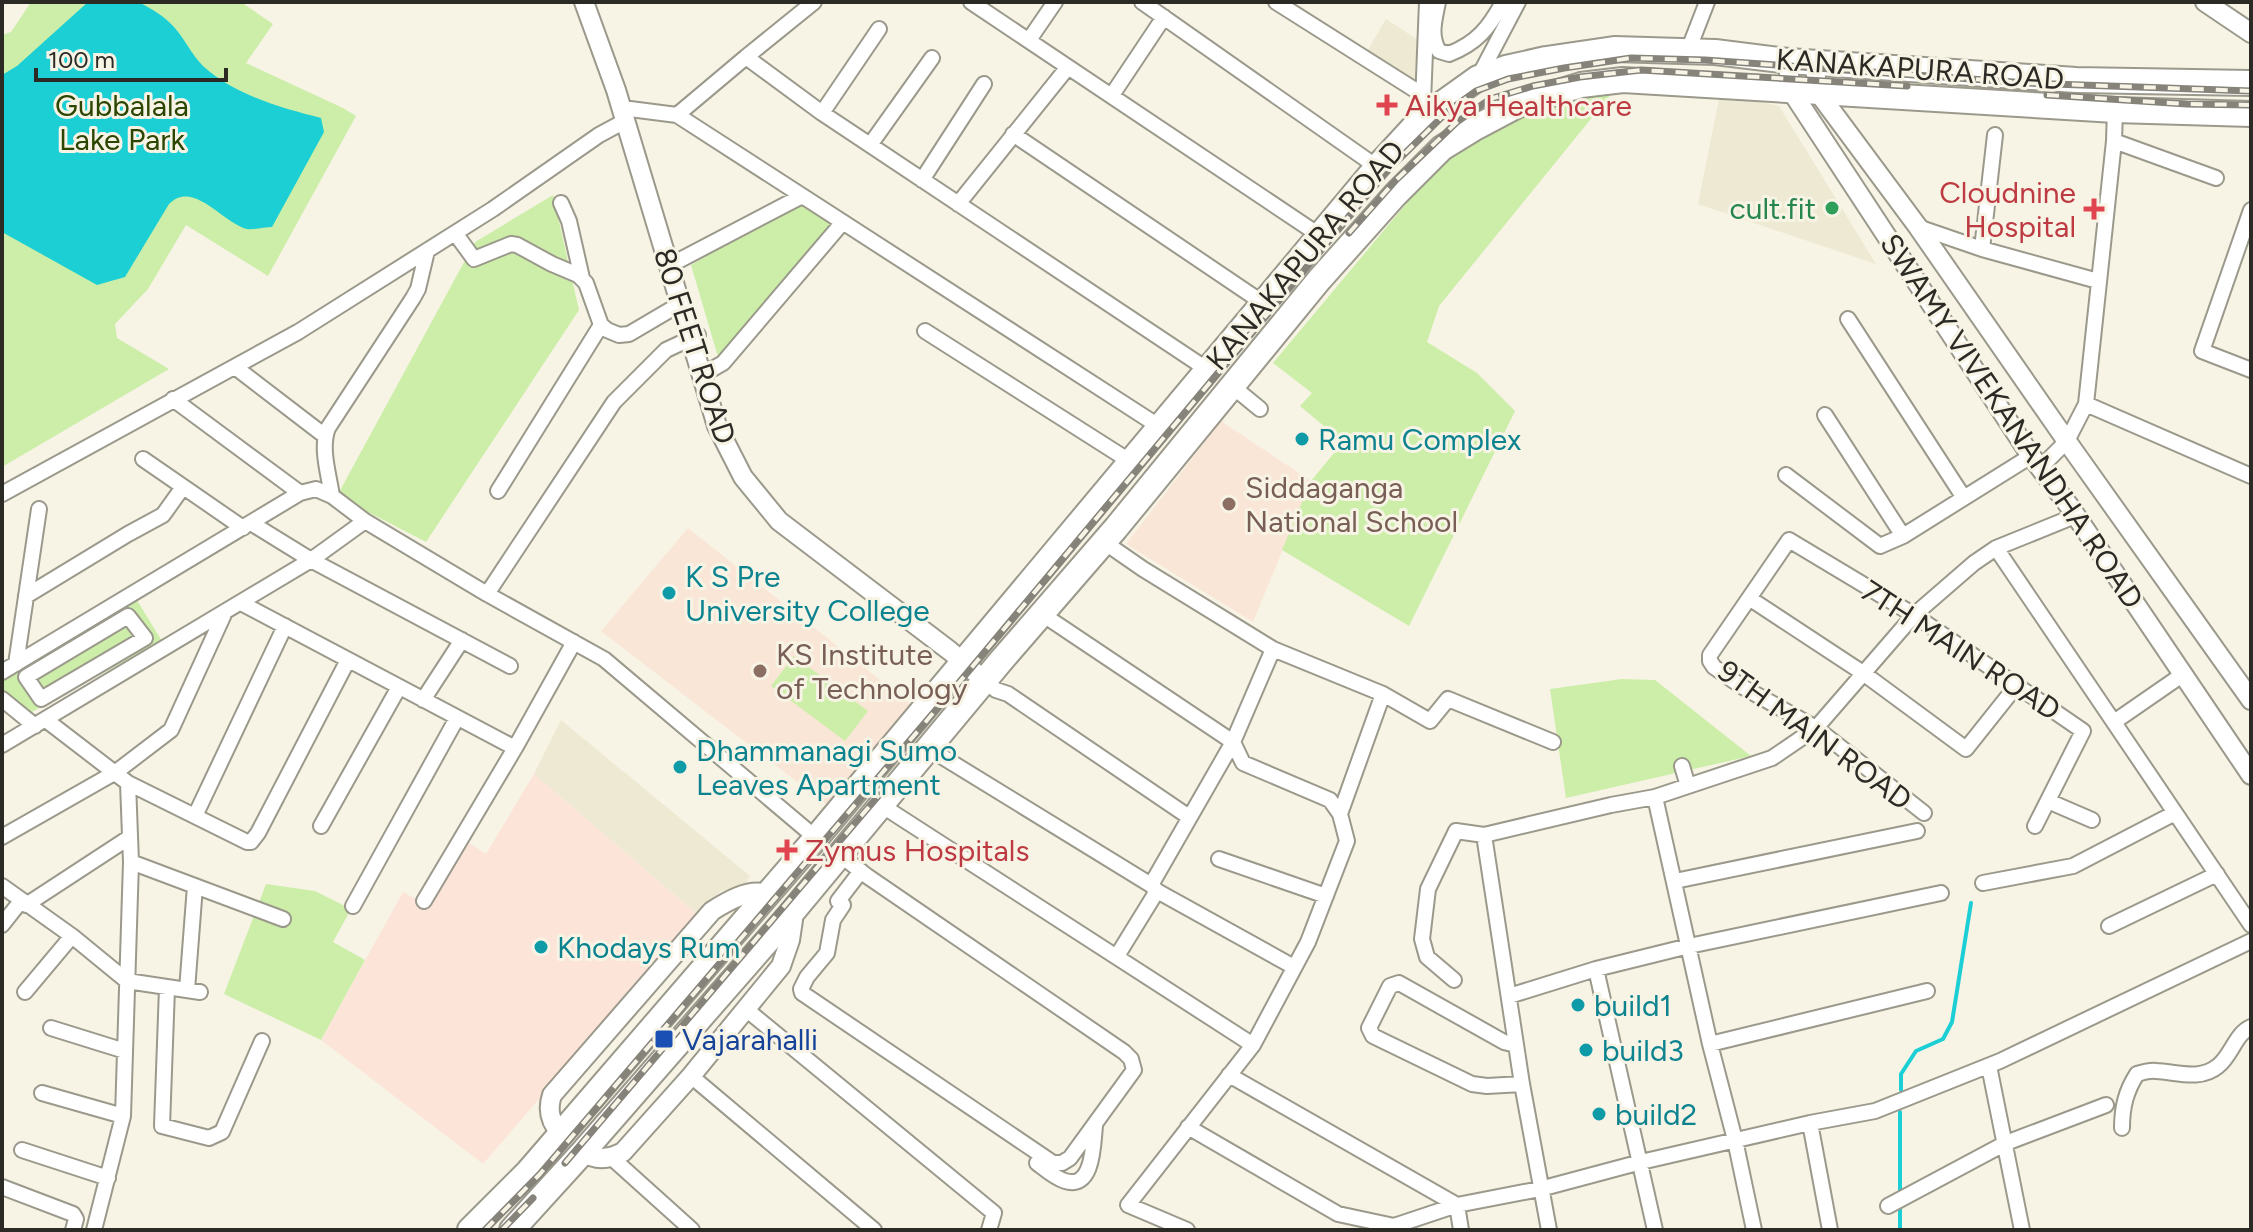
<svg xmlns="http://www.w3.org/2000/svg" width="2253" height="1232" viewBox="0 0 2253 1232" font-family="Figtree,sans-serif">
	<rect width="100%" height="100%" fill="#f7f4e6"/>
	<!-- built -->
	<path fill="#ede9d3" d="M 1386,19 L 1418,40 L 1414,85 L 1366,53 Z
		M 1720,94 L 1779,106 L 1876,264 L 1698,204 Z
		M 561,720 L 750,876 L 742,888 L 721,891 L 698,915 L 534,774 Z"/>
	<!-- industrial -->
	<path fill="#fce4d9" d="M 534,774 L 698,915 L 483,1164 L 321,1040 L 403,892 L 427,905 L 466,841 L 486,854 Z"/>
	<!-- education -->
	<path fill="#fae6d6" d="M 1221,421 L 1311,481 L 1253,622 L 1126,544 Z
		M 688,528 L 918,710 L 835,811 L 601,631 Z"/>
	<!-- green -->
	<path fill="#cceea8" d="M 31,2 L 241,2 L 273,24 L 246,63 L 343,108 L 356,116 L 268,276 L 186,225 L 148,289 L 115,324 L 117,338 L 169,369 L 2,467 L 2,35 L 11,32 Z
		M 1616,88 L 1439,306 L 1427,342 L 1477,373 L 1515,411 L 1409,626 L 1282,550 L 1311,481 L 1343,442 L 1300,406 L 1312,393 L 1273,363 L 1441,162 L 1496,127 L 1548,103 Z
		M 553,195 L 579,310 L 426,542 L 337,496 L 475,242 Z
		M 800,200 L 833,226 L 718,357 L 691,265 Z
		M 135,597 L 162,641 L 30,713 L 2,692 L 2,680 Z
		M 794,656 L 868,711 L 845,741 L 771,686 Z
		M 1622,679 L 1655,680 L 1751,756 L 1566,798 L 1550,689 Z
		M 266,884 L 315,891 L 351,909 L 333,942 L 365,960 L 321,1040 L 224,994 Z"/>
	<!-- water -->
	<path fill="#1bcfd5" d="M 88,2 L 138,2 C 151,8 164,16 174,27 C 185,39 191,54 203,66 C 235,95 281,108 321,118 L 324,132 L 272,227 C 265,227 254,230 247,229 C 223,223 193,179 169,204 L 125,277 L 97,285 L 2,232 L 2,75 L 17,66 Z"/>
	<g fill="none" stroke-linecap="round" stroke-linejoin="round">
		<!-- stream -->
		<path stroke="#1bcfd5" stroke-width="4" d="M 1901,1090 L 1901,1074 L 1916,1051 L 1943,1039 L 1952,1022 L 1971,903
			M 1900,1230 L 1900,1112"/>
		<defs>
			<path id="street" d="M 971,2 L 1068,67
				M 1142,2 L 1377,167
				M 1276,2 L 1423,95
				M 1438,2 C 1435,19 1429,35 1439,51 L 1449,54 C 1477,43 1489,28 1503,2
				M 1029,40 L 1055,2
				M 1688,51 L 1707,2
				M 746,57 L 814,2
				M 1478,78 L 1518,2
				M 1112,95 L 1164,17
				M 1423,102 L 1427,2
				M 630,109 L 677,115 L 1160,427
				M 822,113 L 879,29
				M 677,115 L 746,57 L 822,113 L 1208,370
				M 1013,134 L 1263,303
				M 2114,141 L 2216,178
				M 870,145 L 932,58
				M 922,180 L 984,84
				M 561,203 L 569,221 L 582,278
				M 958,204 L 1068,67 L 1319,235
				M 2251,210 L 2202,351 L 2251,370
				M 1918,227 L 1982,249 L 2098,281
				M 455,233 L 474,259 L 511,244 L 517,245 L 552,264 L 578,275 L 586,283 L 601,325 L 607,330 L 619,335 L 629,334 L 680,304
				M 1982,249 L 1995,135
				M 676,262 L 802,196
				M 1848,319 L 1964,498
				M 925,331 L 1131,462
				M 235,367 L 325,436
				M 709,371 L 723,363 L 843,222
				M 1232,386 L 1260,409
				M 173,399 L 300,493
				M 2086,404 L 2251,476
				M 1825,415 L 1903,536
				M 143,459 L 243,528
				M 2041,467 L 2067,441 L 2086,404 L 2114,141 L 2115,110
				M 1786,475 L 1880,546 L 1903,536 L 2031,456
				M 498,491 L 601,325
				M 2,494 L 298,332 L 493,209 L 599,135 L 625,121
				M 332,496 C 329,475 320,448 328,428 L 413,298 L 418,289 L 427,251
				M 365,521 L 311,560 L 510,666
				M 1104,542 L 1143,569 L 1273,649 L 1383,694 L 1430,721 L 1448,699 L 1553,742
				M 1996,548 L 2251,925
				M 487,594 L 614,402 L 666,350 L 698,335
				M 26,596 L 128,534 L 163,515 L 183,487
				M 1749,598 L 1863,673 L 1966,749 L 2017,685
				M 241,603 L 515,748 L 574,642
				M 1042,614 L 1233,742 L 1273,649
				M 128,616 L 145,638 L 41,699 L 26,677 Z
				M 16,664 L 39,509
				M 2,672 L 300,493 L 316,489 L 332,496 L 365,521 L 487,594 L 604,659 L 816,838
				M 985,681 L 996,690 L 1008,694 L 1189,817
				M 2,699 L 35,726
				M 423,700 L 462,640
				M 46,720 L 128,783 L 131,862 L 123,1116 L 94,1230
				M 2114,722 L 2182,675
				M 1233,742 L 1243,763 L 1330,800 L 1340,814 L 1347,841 L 1308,942 L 1253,1045
				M 2,745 L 311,560 L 251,523
				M 928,748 L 1151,885 L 1233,742
				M 1682,766 L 1688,786
				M 128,783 L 247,842 L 251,842 L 258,833 L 348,660
				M 1655,797 L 1710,1044 L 1735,1140 L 1754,1230
				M 2048,801 L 2092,820
				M 881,805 L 1253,1045 L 1128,1205 L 1187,1230
				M 1924,813 L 1816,728 L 1741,686 L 1714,667 L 1710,661 L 1710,655 L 1789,540 L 1914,615 L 2083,731 L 2035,826
				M 1340,814 L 1383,694
				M 195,816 L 285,626
				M 321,826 L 399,687
				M 1484,835 L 1522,1084 L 1549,1230
				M 2,837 L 116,772 L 171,730 L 225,612
				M 1219,859 L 1326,896
				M 131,862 L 283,919
				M 1675,881 L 1917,831
				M 1983,883 L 2073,866 L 2175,813
				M 1151,885 L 1157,891 L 1294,967
				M 2,886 L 72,936 L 127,981 L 200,992
				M 424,901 L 515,748
				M 838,901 L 843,905 L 833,920 L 827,953 L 807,977 L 801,989 L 802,993 L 1053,1163 L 1062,1163 L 1070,1158 L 1134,1070 L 1131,1059 L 1124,1052 L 867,876 L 839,854
				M 838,901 L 861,871
				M 26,905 L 130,837
				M 353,906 L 457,718
				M 2,925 L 21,901
				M 2109,926 L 2217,874
				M 1117,956 L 1157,891
				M 1596,969 L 1655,1230
				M 1454,980 L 1427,957 L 1422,939 L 1428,889 L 1456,831 L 1484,835 L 1611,805 L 1655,797 L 1772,758 L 1816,728 L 1914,615 L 1974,563 L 1996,548 L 2075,516
				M 167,988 L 162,1126 L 209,1138 L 222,1132 L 262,1041
				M 187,990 L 195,886
				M 25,992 L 72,936
				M 1509,996 L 1596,969 L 1689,946 L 1941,893
				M 747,1010 L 994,1213 L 989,1230
				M 51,1028 L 125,1051
				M 1710,1044 L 1927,991
				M 1516,1045 L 1504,1042 L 1399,983 L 1390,986 L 1369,1028 L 1373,1036 L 1472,1084 L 1487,1086 L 1522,1084
				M 1989,1066 L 2022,1230
				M 1229,1075 L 1457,1205 L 1461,1230
				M 691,1076 L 874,1230
				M 42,1093 L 123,1116
				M 1810,1123 L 1830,1230
				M 1188,1127 L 1338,1214 L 1394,1226 L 1457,1205 L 1540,1189 L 1641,1162 L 1810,1123 L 1875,1111 L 2000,1061 L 2251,941
				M 2122,1128 C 2122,1107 2126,1091 2137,1074 C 2144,1072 2150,1070 2156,1071 C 2177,1072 2200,1081 2218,1066 C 2232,1055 2235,1034 2251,1027
				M 22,1150 L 108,1178
				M 612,1158 L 692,1230
				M 1037,1163 C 1045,1169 1055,1178 1065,1181 C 1094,1190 1093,1143 1095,1126
				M 2,1187 L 73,1214 L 76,1219 L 73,1230
				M 1888,1206 L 2006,1143 L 2106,1105"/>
			<path id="secondary" d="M 584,2 L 616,90 L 717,426 L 743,477 L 779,521 L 950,651 L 985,681
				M 2205,2 L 2251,33
				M 1788,61 L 1790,89 L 2031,456 L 2070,507 L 2251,775
				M 1815,62 L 1817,91 L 1918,227 L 2073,450 L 2251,700
				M 561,1134 C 550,1122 547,1110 552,1095 L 712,911 C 726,902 749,888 766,894
				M 583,1152 C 596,1161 610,1159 623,1152 L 691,1076 L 781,966 L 790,940 L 793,920 L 789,916"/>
			<path id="highway" d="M 470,1230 L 528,1172 L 816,838 L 1377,167 L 1422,118 L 1478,78 L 1506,68 L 1546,59 L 1614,49 L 1715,52 L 1788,61 L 2076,80 L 2251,83
				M 512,1230 L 583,1152 L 789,916 L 1000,662 L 1116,528 L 1319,280 L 1395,195 L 1442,148 L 1473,129 L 1520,104 L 1581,85 L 1623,80 L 2115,110 L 2251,114"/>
		</defs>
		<!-- street casing -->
		<use href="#street" stroke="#9b998b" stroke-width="18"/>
		<!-- secondary casing -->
		<use href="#secondary" stroke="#9b998b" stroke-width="22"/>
		<!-- highway casing -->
		<use href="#highway" stroke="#9b998b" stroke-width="28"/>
		<!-- street -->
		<use href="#street" stroke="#fff" stroke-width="14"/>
		<!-- secondary -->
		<use href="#secondary" stroke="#fff" stroke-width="18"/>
		<!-- highway -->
		<use href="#highway" stroke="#fff" stroke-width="24"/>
		<defs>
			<path id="rail" d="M 2047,95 L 2187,104 L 2251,105
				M 1349,233 L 1396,180 L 1457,122 L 1490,99 L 1533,86 L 1580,77 L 1641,70 L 1907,86
				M 565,1163 L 879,795
				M 485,1230 L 540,1174 L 952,691 L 1386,172 L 1448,111 L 1476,91 L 1508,79 L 1564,68 L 1631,58 L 1705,60 L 2027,83 L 2251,91
				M 502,1230 L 533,1198"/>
		</defs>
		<!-- rail casing -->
		<use href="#rail" stroke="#85837a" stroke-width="7"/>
		<!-- rail -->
		<use href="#rail" stroke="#f7f4e6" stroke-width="4" stroke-dasharray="12" stroke-linecap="butt"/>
	</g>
	<!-- markers -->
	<g fill="#e0444e" stroke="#f7f4e6" stroke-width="3">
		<path d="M1383 93h8v8h8v8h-8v8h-8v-8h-8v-8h8z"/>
		<path d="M2090 197h8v8h8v8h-8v8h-8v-8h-8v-8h8z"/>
		<path d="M783 838h8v8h8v8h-8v8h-8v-8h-8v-8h8z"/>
	</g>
	<circle fill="#2e9e5b" stroke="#f7f4e6" stroke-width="3" cx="1832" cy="208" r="8"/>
	<g fill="#0f9aa8" stroke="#f7f4e6" stroke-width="3">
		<circle cx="1302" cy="439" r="8"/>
		<circle cx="669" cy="593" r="8"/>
		<circle cx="680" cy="767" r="8"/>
		<circle cx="541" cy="947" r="8"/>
		<circle cx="1578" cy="1005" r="8"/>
		<circle cx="1586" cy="1050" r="8"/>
		<circle cx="1599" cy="1114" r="8"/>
	</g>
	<g fill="#8d6e63" stroke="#f7f4e6" stroke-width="3">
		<circle cx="1229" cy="504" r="8"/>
		<circle cx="760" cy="671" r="8"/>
	</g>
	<rect fill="#1a4fb4" stroke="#f7f4e6" stroke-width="3" x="654" y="1029" width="20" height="20" rx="4"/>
	<g text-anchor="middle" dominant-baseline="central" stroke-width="6" stroke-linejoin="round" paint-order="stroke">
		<!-- street labels -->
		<g font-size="30" fill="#2b2a25" stroke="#f7f4e6">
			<text transform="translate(1920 69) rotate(4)">KANAKAPURA ROAD</text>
			<text transform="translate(1305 255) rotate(-50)">KANAKAPURA ROAD</text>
			<text transform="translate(695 346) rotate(72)">80 FEET ROAD</text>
			<text transform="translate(2012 421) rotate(56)">SWAMY VIVEKANANDHA ROAD</text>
			<text transform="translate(1961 650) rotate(33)">7TH MAIN ROAD</text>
			<text transform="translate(1815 735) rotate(36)">9TH MAIN ROAD</text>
		</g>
		<!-- park labels -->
		<g font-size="30" fill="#2c4500" stroke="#f7f4e6">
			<text x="122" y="105">Gubbalala<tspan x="122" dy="34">Lake Park</tspan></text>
		</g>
		<!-- health labels -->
		<g font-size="30" fill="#be3a42" stroke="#f7f4e6" text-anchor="start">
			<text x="1405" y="105">Aikya Healthcare</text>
			<text x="2076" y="192" text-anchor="end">Cloudnine<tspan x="2076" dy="34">Hospital</tspan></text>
			<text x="805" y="850">Zymus Hospitals</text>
		</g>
		<!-- leisure labels -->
		<g font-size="30" fill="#27864d" stroke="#f7f4e6" text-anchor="end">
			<text x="1816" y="208">cult.fit</text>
		</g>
		<!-- culture labels -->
		<g font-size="30" fill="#0d838f" stroke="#f7f4e6" text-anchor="start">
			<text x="1318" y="439">Ramu Complex</text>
			<text x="685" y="576">K S Pre<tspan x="685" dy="34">University College</tspan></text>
			<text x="696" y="750">Dhammanagi Sumo<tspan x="696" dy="34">Leaves Apartment</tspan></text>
			<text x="557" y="947">Khodays Rum</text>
			<text x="1594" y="1005">build1</text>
			<text x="1602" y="1050">build3</text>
			<text x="1615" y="1114">build2</text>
		</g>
		<!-- education labels -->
		<g font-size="30" fill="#785e54" stroke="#f7f4e6" text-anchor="start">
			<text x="1245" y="487">Siddaganga<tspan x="1245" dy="34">National School</tspan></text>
			<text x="776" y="654">KS Institute<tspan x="776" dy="34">of Technology</tspan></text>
		</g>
		<!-- transit labels -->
		<g font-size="30" fill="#164399" stroke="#f7f4e6" text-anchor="start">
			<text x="682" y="1039">Vajarahalli</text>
		</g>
	</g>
	<!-- border -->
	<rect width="2253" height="1232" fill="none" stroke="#2b2a25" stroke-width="8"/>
	<!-- scale -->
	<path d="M36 68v12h190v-12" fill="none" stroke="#2b2a25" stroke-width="4"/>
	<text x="48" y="68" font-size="24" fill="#2b2a25" stroke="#f7f4e6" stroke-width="6" paint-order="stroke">100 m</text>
</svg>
